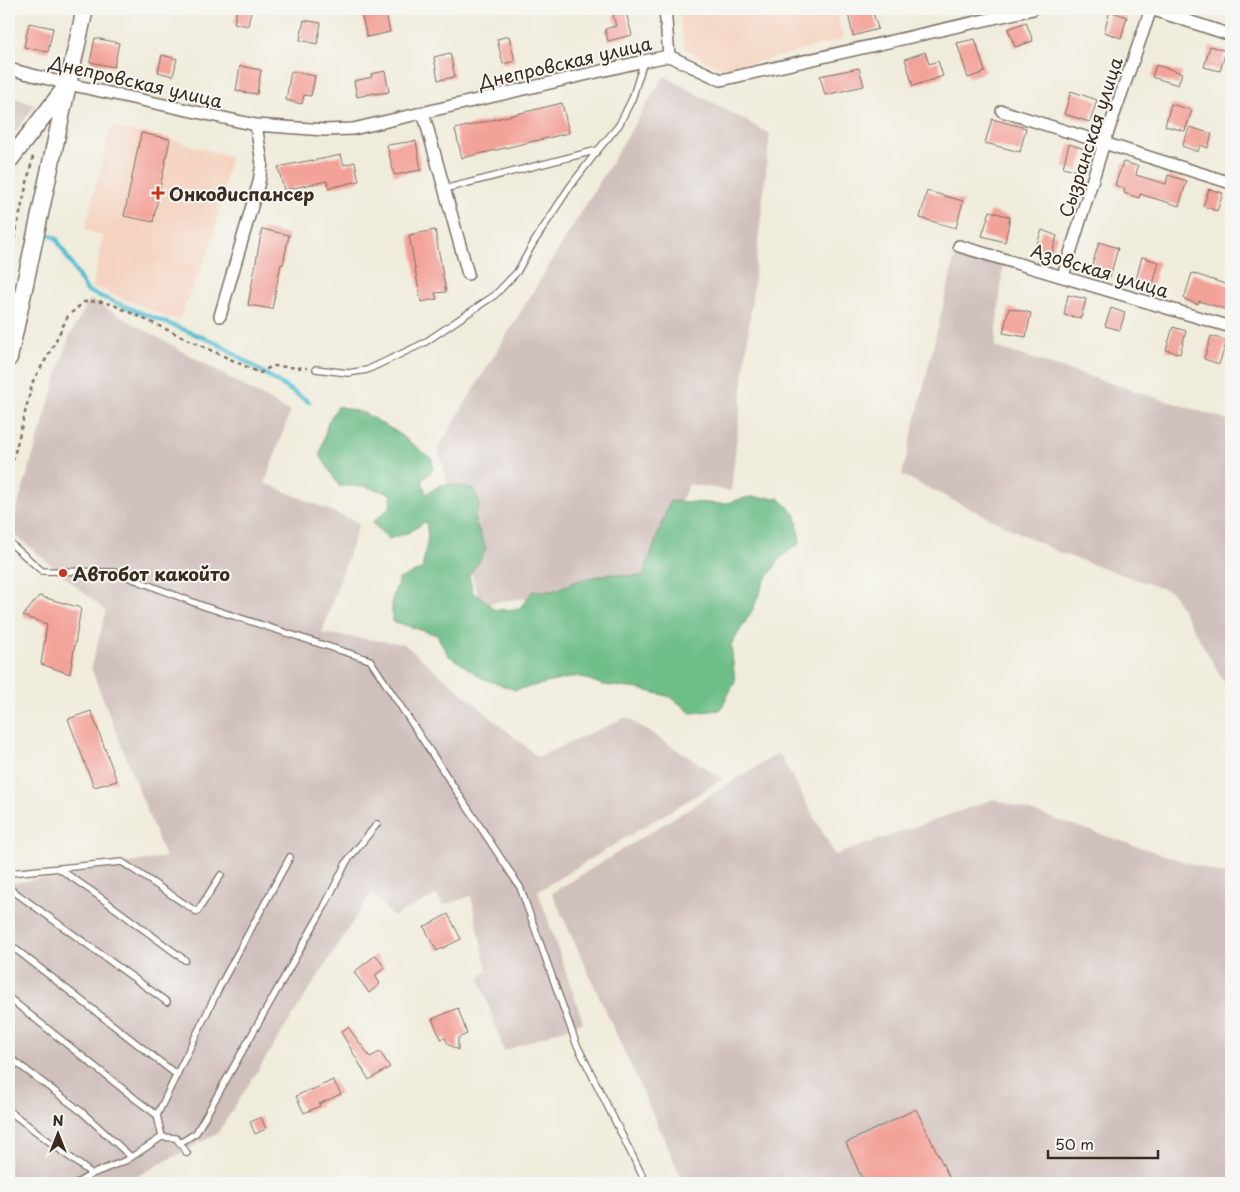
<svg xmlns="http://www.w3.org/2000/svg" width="1240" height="1192" viewBox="0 0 1240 1192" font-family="'Playpen Sans',sans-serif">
	<rect width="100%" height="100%" fill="#f6f6f2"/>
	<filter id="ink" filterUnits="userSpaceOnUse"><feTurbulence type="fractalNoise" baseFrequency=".02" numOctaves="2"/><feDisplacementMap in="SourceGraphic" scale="10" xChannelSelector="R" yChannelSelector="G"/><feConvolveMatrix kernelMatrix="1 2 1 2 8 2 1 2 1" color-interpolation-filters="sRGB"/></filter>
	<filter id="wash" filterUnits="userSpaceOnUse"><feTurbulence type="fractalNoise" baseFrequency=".0096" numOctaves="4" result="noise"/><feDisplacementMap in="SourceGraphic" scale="20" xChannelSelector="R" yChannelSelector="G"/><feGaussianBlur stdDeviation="1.12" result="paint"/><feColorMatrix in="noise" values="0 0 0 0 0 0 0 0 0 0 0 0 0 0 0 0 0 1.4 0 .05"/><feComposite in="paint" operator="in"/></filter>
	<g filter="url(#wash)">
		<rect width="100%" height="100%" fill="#f0ecdb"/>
		<!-- built -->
		<path fill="#f4d3c0" d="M 679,9 L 836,9 L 843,39 L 726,71 L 684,48 Z
			M 111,127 L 170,139 L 230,157 L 213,241 L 178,321 L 93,287 L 103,236 L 85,229 Z"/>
		<!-- industrial -->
		<path fill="#d0c0bc" d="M 664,76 L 770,134 L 731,491 L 689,484 L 644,583 L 480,604 L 438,448 Z
			M 9,96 L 35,105 L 9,141 Z
			M 956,253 L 1003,263 L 995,347 L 1231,421 L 1231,692 L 1230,692 L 1172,592 L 1060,553 L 902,475 Z
			M 90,299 L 290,412 L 265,483 L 359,523 L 322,633 L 404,644 L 538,757 L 626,717 L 723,779 L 538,891 L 583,1022 L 504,1051 L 479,978 L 487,971 L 471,896 L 444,905 L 436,895 L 393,917 L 372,892 L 217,1134 L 124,1183 L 9,1183 L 9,884 L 165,857 L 91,668 L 106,611 L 10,531 L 69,337 Z
			M 779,753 L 835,855 L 994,799 L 1231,877 L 1231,1183 L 684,1183 L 552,893 Z"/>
		<!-- forest -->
		<path fill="#6ebe88" stroke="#547453" d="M 338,406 L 366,414 L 398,433 L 432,459 L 433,470 L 422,480 L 426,494 L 441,485 L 457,485 L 474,489 L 480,505 L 474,519 L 486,548 L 479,562 L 469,575 L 473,593 L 485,600 L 495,610 L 519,609 L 533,591 L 552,591 L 583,579 L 611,574 L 629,576 L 643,576 L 670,501 L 723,504 L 749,497 L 779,498 L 796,515 L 800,543 L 782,556 L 764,582 L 753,609 L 731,645 L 735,682 L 720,710 L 691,713 L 671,697 L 639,689 L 603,685 L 578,676 L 515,690 L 482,678 L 448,655 L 437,635 L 392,621 L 392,599 L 399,579 L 422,569 L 428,537 L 426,521 L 410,532 L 389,539 L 372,523 L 390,507 L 392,494 L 363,486 L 339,486 L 320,455 L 328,422 Z"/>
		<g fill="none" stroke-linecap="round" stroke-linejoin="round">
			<!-- stream -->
			<path stroke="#55bed2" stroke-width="4.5" d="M 49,235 L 56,238 L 87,291 L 217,343 L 309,402"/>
		</g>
		<g id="blocks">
			<!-- building -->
			<path fill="#f3a299" d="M 237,9 L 251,10 L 248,26 L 234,23 Z
				M 360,9 L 385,9 L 390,32 L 367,37 Z
				M 847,9 L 872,9 L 878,29 L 853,36 Z
				M 1110,11 L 1127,17 L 1121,38 L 1104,32 Z
				M 626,12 L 632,35 L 608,41 L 605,29 L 616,26 L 613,15 Z
				M 304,20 L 321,23 L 317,44 L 300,40 Z
				M 1026,22 L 1033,41 L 1015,47 L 1008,29 Z
				M 29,23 L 53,28 L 48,52 L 24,47 Z
				M 509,36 L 515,61 L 503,64 L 497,39 Z
				M 95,38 L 119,43 L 114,67 L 90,62 Z
				M 975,39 L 985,72 L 968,78 L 957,43 Z
				M 1210,46 L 1226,51 L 1220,71 L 1204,67 Z
				M 925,52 L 929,64 L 938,61 L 943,76 L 913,86 L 905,59 Z
				M 450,53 L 455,77 L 438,80 L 434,57 Z
				M 162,55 L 177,59 L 173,76 L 158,72 Z
				M 1156,65 L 1182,73 L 1178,85 L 1152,77 Z
				M 240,66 L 261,70 L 257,94 L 236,91 Z
				M 859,68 L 864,86 L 825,95 L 820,76 Z
				M 291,71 L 315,76 L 311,96 L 304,95 L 302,104 L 286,100 Z
				M 385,71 L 389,92 L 375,94 L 375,93 L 357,97 L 354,81 L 372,77 L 371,74 Z
				M 1071,91 L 1097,100 L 1090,122 L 1064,114 Z
				M 562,103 L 569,133 L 462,158 L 455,129 Z
				M 1171,104 L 1192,110 L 1185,131 L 1165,126 Z
				M 992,119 L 1026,128 L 1020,152 L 985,143 Z
				M 1190,127 L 1212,134 L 1208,148 L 1200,145 L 1198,152 L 1182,146 Z
				M 141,133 L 170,139 L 153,222 L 124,216 Z
				M 416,141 L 421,170 L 394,175 L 387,145 Z
				M 1069,144 L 1085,149 L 1078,171 L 1063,167 Z
				M 341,155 L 344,165 L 355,162 L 359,181 L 329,188 L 327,181 L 284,190 L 278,167 L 312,160 L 312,161 Z
				M 1123,162 L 1138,166 L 1136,175 L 1166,184 L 1168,175 L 1187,181 L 1179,206 L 1140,194 L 1139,198 L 1124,193 L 1125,189 L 1115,185 Z
				M 1209,189 L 1223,193 L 1217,211 L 1203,206 Z
				M 927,191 L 963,201 L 956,228 L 920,218 Z
				M 990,211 L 1010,217 L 1005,242 L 982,236 Z
				M 262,229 L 289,235 L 283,265 L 281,264 L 272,309 L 248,305 Z
				M 435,230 L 446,292 L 435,293 L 437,299 L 421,302 L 409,235 Z
				M 1042,230 L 1057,236 L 1051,257 L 1034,252 Z
				M 1099,242 L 1118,248 L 1110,277 L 1090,272 Z
				M 1142,257 L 1159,262 L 1152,288 L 1135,284 Z
				M 1192,273 L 1231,286 L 1231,311 L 1199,301 L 1198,304 L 1184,299 Z
				M 1068,295 L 1086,299 L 1081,318 L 1064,315 Z
				M 1009,308 L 1031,313 L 1026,337 L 1003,333 Z
				M 1111,308 L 1125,313 L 1120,330 L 1105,326 Z
				M 1173,327 L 1186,331 L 1180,354 L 1166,350 Z
				M 1211,336 L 1227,341 L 1219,364 L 1204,359 Z
				M 39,596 L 81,608 L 70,674 L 41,664 L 47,624 L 23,616 Z
				M 91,711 L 117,781 L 94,787 L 68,719 Z
				M 448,914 L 461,939 L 437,951 L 424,927 Z
				M 376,955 L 385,968 L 375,975 L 380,984 L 369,993 L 354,972 Z
				M 458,1008 L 467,1034 L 458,1038 L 458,1050 L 448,1044 L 445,1038 L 441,1039 L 432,1019 Z
				M 348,1027 L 370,1057 L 380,1052 L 390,1067 L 369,1080 L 341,1032 Z
				M 333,1080 L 341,1094 L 319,1104 L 320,1106 L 304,1113 L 296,1096 L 311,1089 L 312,1090 Z
				M 916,1109 L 952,1183 L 864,1183 L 846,1143 Z
				M 261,1117 L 266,1129 L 255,1134 L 250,1122 Z"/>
		</g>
	</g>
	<g filter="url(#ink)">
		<use href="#blocks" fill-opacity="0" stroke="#7a6e60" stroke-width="1"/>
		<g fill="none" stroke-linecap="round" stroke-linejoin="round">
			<defs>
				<path id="lane" d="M 444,189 L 598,150 L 619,125 L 632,99 L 644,61
					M 316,369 L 348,373 L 367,370 L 424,343 L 495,295 L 517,272 L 534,242 L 569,188 L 598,150
					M 9,542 L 42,571 L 115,572 L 203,606 L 370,660 L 520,887 L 576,1043 L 646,1183
					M 58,868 L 93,892 L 185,960
					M 9,873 L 122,862 L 197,912 L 221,875
					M 9,888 L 167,1002
					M 9,944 L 177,1075
					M 9,998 L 138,1101 L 157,1115
					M 9,1057 L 82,1112 L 131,1157
					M 9,1111 L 92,1174
					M 162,1137 L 157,1115 L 222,982 L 290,857
					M 180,1143 L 196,1133 L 323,909 L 347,861 L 377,824
					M 77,1183 L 92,1174 L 127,1160 L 162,1137 L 176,1138 L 187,1153"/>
				<path id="street" d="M 665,9 L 669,56
					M 9,69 L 68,84 L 256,125 L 325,130 L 353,129 L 644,61 L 669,56 L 721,80 L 1033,9
					M 1002,111 L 1231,183
					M 423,112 L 468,274
					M 959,246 L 1231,327
					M 1063,276 L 1104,143 L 1151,9 L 1231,35
					M 220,316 L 259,182 L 262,163 L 256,125"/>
				<path id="secondary" d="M 9,161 L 65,88
					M 9,358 L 68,84 L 85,9"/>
			</defs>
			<!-- lane casing -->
			<use href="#lane" stroke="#7a6e60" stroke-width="8"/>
			<!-- street casing -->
			<use href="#street" stroke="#7a6e60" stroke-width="14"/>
			<!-- secondary casing -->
			<use href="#secondary" stroke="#7a6e60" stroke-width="19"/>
			<!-- path -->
			<path stroke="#7a6e60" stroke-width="2.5" stroke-dasharray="4 4" stroke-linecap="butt" d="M 9,262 L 33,156
				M 9,476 L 33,381 L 50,352 L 68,316 L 84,302 L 98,301 L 114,305 L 260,373 L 272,366 L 307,368"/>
			<!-- lane -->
			<use href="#lane" stroke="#fff" stroke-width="5.5"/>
			<!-- street -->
			<use href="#street" stroke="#fff" stroke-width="11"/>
			<!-- secondary -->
			<use href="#secondary" stroke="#fff" stroke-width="16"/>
		</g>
	</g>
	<!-- markers -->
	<g fill="#c8321e" stroke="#f6f6f2" stroke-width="2">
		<path d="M155.5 185.5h5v5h5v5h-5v5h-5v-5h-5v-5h5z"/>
		<circle cx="63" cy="573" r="5"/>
	</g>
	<g text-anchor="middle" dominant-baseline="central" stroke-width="4" stroke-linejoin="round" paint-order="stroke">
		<!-- street labels -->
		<g font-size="18" fill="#3b2a1e" stroke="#f6f6f2">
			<text transform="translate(565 62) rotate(-13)">Днепровская улица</text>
			<text transform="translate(136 81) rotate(13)">Днепровская улица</text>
			<text transform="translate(1090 137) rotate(-72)">Сызранская улица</text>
			<text transform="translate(1100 270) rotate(17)">Азовская улица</text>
		</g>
		<!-- poi labels -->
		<g font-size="18" font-weight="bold" fill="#3b2a1e" stroke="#f6f6f2" text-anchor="start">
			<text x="169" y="193">Онкодиспансер</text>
			<text x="73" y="573">Автобот какойто</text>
		</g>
	</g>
	<!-- margin -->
	<rect width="1240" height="1192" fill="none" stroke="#f6f6f2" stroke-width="30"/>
	<!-- north arrow -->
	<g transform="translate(58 1134)" stroke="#f6f6f2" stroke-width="4" paint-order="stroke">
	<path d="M0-4L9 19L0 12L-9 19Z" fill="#3b2a1e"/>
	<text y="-8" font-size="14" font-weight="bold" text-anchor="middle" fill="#3b2a1e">N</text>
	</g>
	<!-- scale -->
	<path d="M1048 1150v8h110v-8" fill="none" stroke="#3b2a1e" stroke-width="2.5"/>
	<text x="1055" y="1150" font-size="15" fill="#3b2a1e" stroke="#f6f6f2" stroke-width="4" paint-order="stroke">50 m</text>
</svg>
